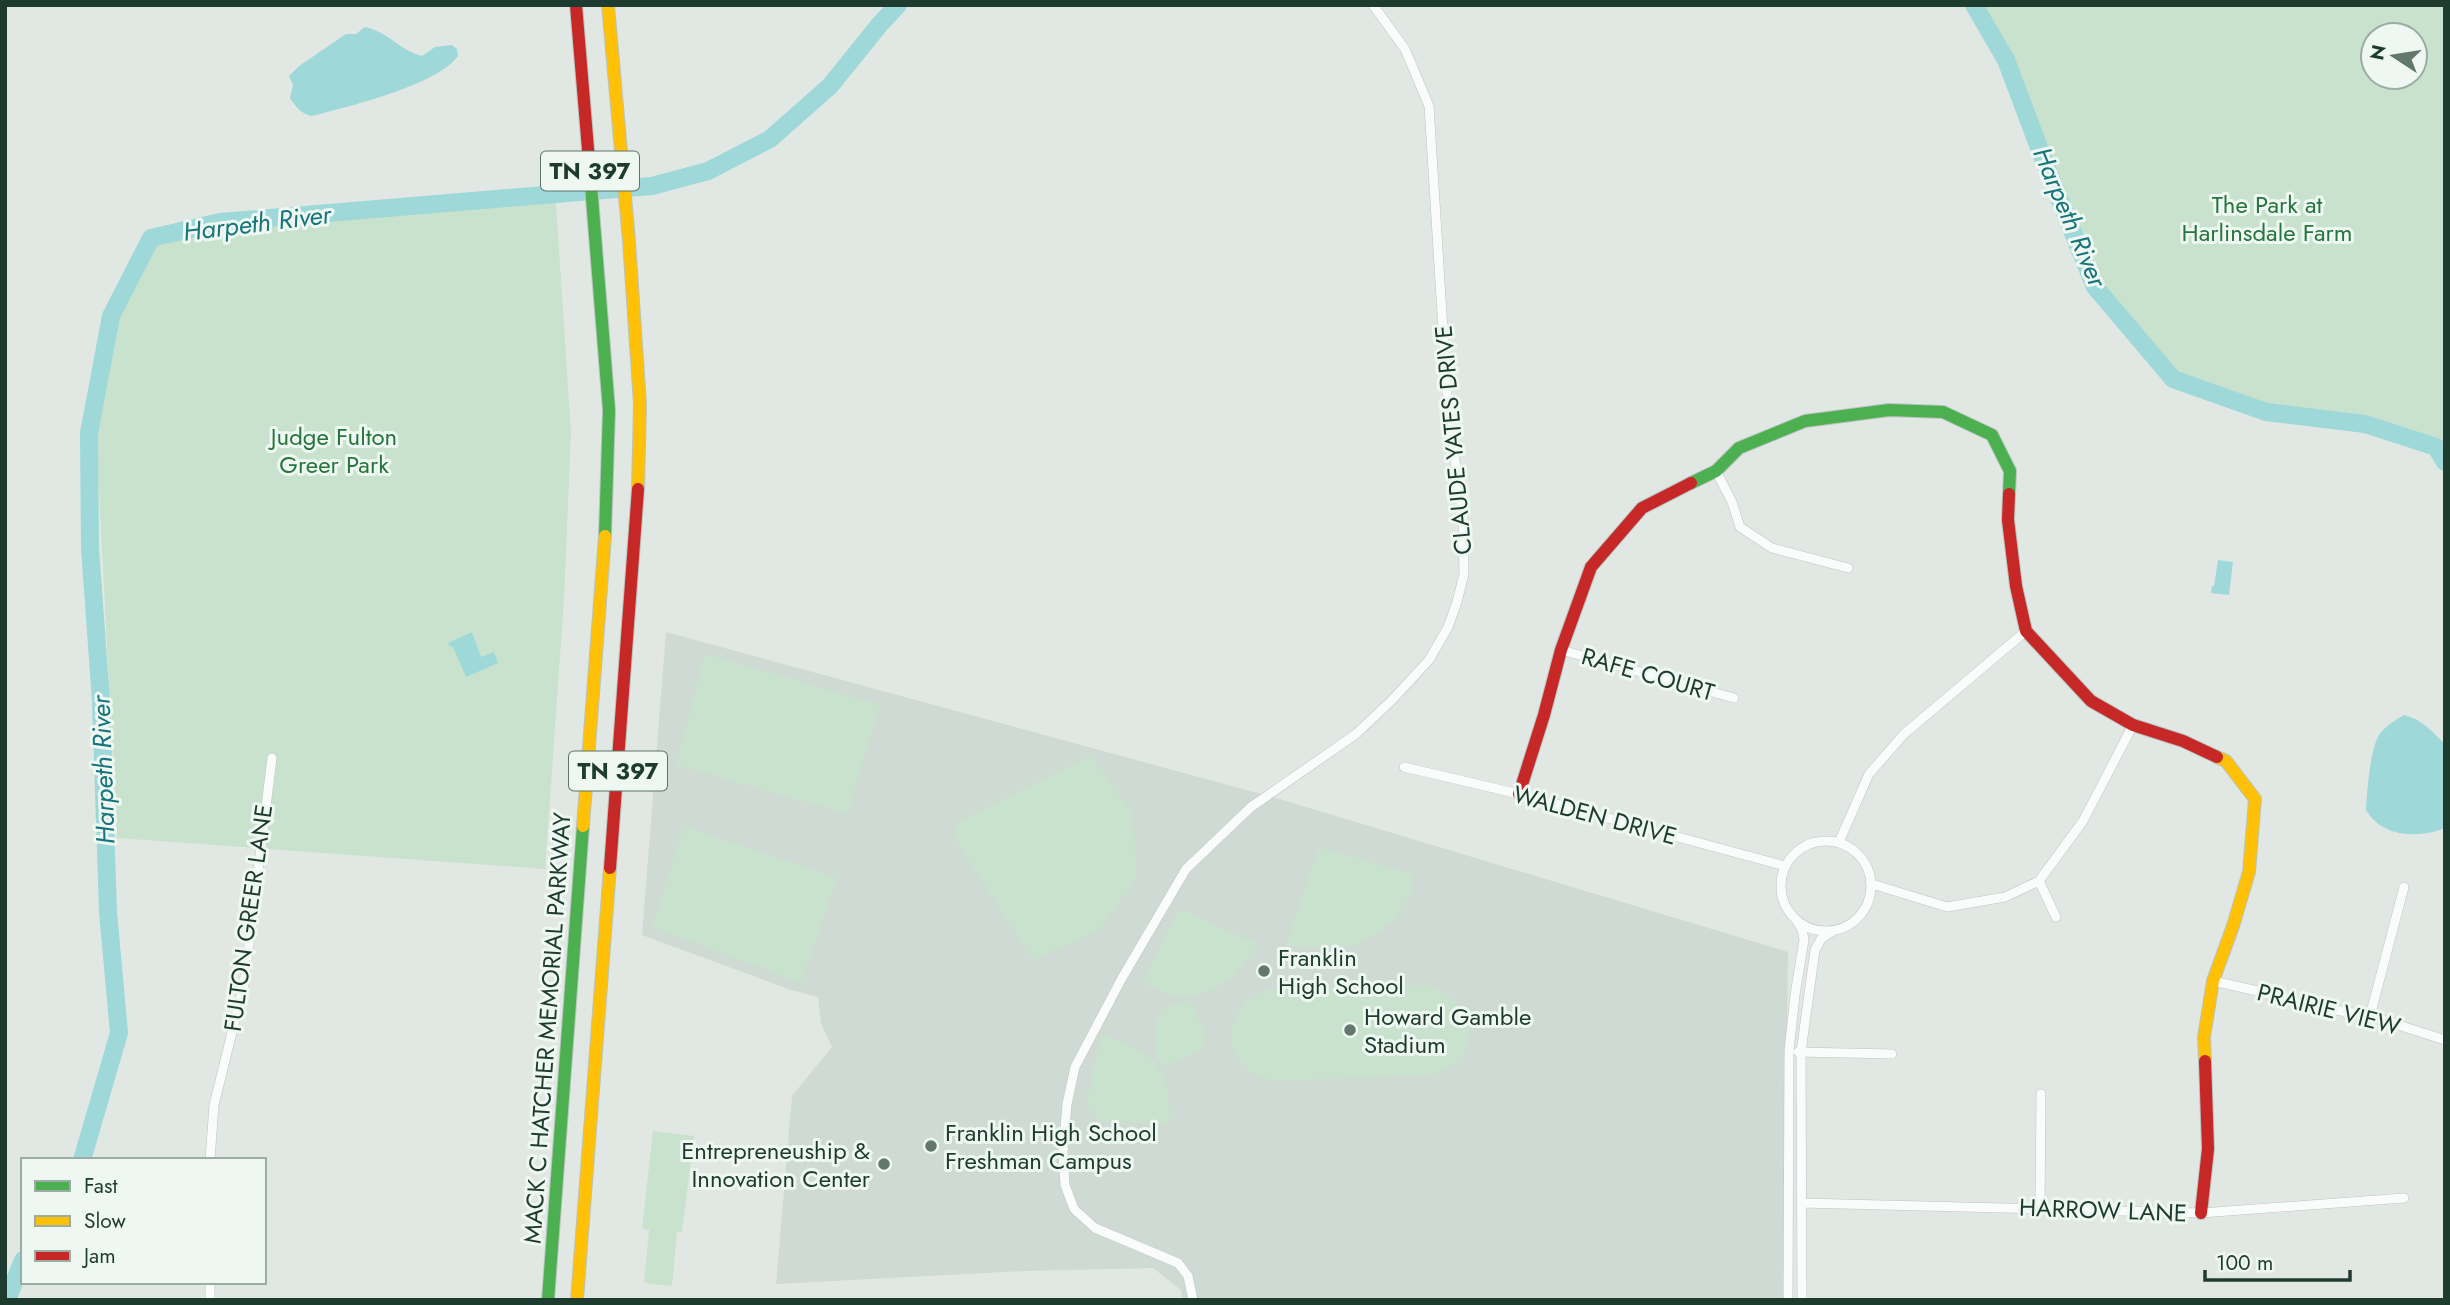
<svg xmlns="http://www.w3.org/2000/svg" width="2450" height="1305" viewBox="0 0 2450 1305" font-family="Jost,sans-serif">
	<rect width="100%" height="100%" fill="#e1e8e4"/>
	<!-- built -->
	<path fill="#cedad3" d="M 666,632 L 1283,800 L 1788,952 L 1784,1300 L 1182,1300 L 1181,1290 L 1153,1268 L 1024,1271 L 776,1284 L 792,1096 L 832,1047 L 821,1023 L 818,997 L 791,990 L 642,935 Z"/>
	<!-- green -->
	<path fill="#c9e2cd" fill-rule="evenodd" d="M 1974,5 L 2445,5 L 2445,462 L 2436,447 L 2365,424 L 2266,412 L 2173,379 L 2095,287 L 2044,161 L 2006,60 ZM 2373,35 L 2415,35 L 2415,77 L 2373,77 Z
		M 556,203 L 571,432 L 564,600 L 545,869 L 117,838 L 96,434 L 125,290 L 151,238 L 220,222 L 382,207 Z
		M 705,654 L 880,705 L 847,814 L 676,765 Z
		M 1090,755 L 1133,814 L 1137,878 L 1098,931 L 1033,960 L 953,836 L 958,821 Z
		M 684,826 L 837,878 L 801,983 L 652,927 Z
		M 1324,848 L 1414,875 L 1410,893 L 1396,919 L 1371,937 L 1355,945 L 1337,949 L 1286,945 L 1317,851 Z
		M 1184,910 L 1257,944 C 1241,975 1210,1002 1173,995 C 1163,993 1152,987 1143,983 L 1178,911 Z
		M 1426,985 C 1457,992 1482,1026 1461,1057 C 1454,1066 1443,1070 1433,1075 L 1274,1081 C 1221,1070 1216,1011 1266,990 Z
		M 1192,1001 L 1206,1038 L 1202,1051 L 1166,1065 L 1158,1061 C 1152,1043 1151,1011 1175,1003 C 1180,1002 1187,1002 1192,1001 Z
		M 1101,1035 C 1127,1043 1158,1055 1166,1084 C 1170,1096 1169,1112 1170,1124 L 1100,1122 L 1086,1105 Z
		M 653,1131 L 694,1136 L 682,1232 L 677,1232 L 672,1286 L 644,1283 L 649,1230 L 642,1228 Z"/>
	<!-- water -->
	<path fill="#9ed8d9" d="M 365,27 C 387,31 399,50 422,56 L 435,47 L 452,45 L 457,49 L 458,56 C 438,85 347,107 312,116 C 301,114 296,107 290,98 L 293,85 L 289,76 L 299,66 L 346,34 L 356,34 Z
		M 2218,560 L 2233,562 L 2229,595 L 2211,593 L 2212,586 L 2214,586 Z
		M 472,632 L 481,657 L 494,652 L 498,663 L 466,677 L 453,647 L 451,647 L 448,643 Z
		M 2404,715 C 2422,719 2432,732 2445,744 L 2445,828 C 2417,839 2382,837 2366,810 C 2367,791 2370,746 2381,732 C 2388,725 2395,720 2404,715 Z"/>
	<g fill="none" stroke-linecap="round" stroke-linejoin="round">
		<!-- river -->
		<path stroke="#9ed8d9" stroke-width="18" d="M 1974,5 L 2006,60 L 2044,161 L 2095,287 L 2173,379 L 2266,412 L 2365,424 L 2436,447 L 2445,462
			M 82,1160 L 119,1033 L 108,912 L 101,701 L 90,548 L 89,433 L 111,316 L 151,238 L 220,222 L 652,186 L 708,171 L 770,139 L 830,86 L 880,24 L 898,5
			M 7,1300 L 23,1260"/>
		<defs>
			<path id="street" d="M 1716,471 L 1732,502 L 1740,527 L 1772,548 L 1848,568
				M 1561,650 L 1734,698
				M 1404,767 L 1519,794 L 1785,866
				M1781 886a45 45 0 1 1 90 0a45 45 0 1 1-90 0Z
				M 1839,842 L 1869,774 L 1904,734 L 2026,631
				M 2039,881 L 2056,917
				M 1872,884 L 1947,907 L 2005,897 L 2039,881 L 2083,821 L 2133,725
				M 2213,981 L 2262,992 L 2301,1004 L 2370,1016 L 2445,1040
				M 2370,1016 L 2404,887
				M 1798,1052 L 1892,1054
				M 210,1160 L 214,1105 L 244,984 L 272,758
				M 1802,1203 L 2201,1213 L 2404,1198
				M 2040,1208 L 2041,1094
				M 210,1300 L 210,1282
				M 1193,1300 L 1188,1276 L 1178,1263 L 1095,1228 L 1074,1209 L 1065,1185 L 1063,1152 L 1067,1104 L 1075,1067 L 1122,978 L 1186,869 L 1251,807 L 1356,734 L 1393,699 L 1429,660 L 1448,627 L 1457,602 L 1464,574 L 1463,519 L 1448,410 L 1429,106 L 1405,49 L 1373,5
				M 1788,1300 L 1789,1051 L 1795,995 L 1804,940 L 1802,929 L 1797,921
				M 1802,1300 L 1801,1052 L 1815,950 L 1821,939 L 1833,931"/>
			<path id="fast" d="M 590,173 L 609,410 L 605,536
				M 1691,483 L 1716,471 L 1739,448 L 1805,421 L 1889,410 L 1943,412 L 1992,435 L 2010,471 L 2009,494
				M 548,1300 L 583,826"/>
			<path id="slow" d="M 608,5 L 629,241 L 640,404 L 638,489
				M 583,826 L 605,536
				M 2205,1061 L 2204,1037 L 2213,981 L 2233,926 L 2249,872 L 2255,799 L 2226,761 L 2217,757
				M 577,1300 L 610,868"/>
			<path id="jam" d="M 576,5 L 590,173
				M 2009,494 L 2008,520 L 2016,586 L 2026,631 L 2091,701 L 2133,725 L 2183,741 L 2217,757
				M 1519,794 L 1544,715 L 1561,650 L 1591,567 L 1642,508 L 1691,483
				M 610,868 L 638,489
				M 2201,1213 L 2208,1149 L 2205,1061"/>
		</defs>
		<!-- street casing -->
		<use href="#street" stroke="#bec5c1" stroke-width="10"/>
		<!-- fast casing -->
		<use href="#fast" stroke="#bac4bf" stroke-width="14"/>
		<!-- slow casing -->
		<use href="#slow" stroke="#bac4bf" stroke-width="14"/>
		<!-- jam casing -->
		<use href="#jam" stroke="#bac4bf" stroke-width="14"/>
		<!-- street -->
		<use href="#street" stroke="#fafcfb" stroke-width="9"/>
		<!-- fast -->
		<use href="#fast" stroke="#4caf50" stroke-width="12"/>
		<!-- slow -->
		<use href="#slow" stroke="#ffc107" stroke-width="12"/>
		<!-- jam -->
		<use href="#jam" stroke="#c62828" stroke-width="12"/>
	</g>
	<!-- markers -->
	<g fill="#62786f" stroke="#eef7f2" stroke-width="2.5">
		<circle cx="1264" cy="971" r="7"/>
		<circle cx="1350" cy="1030" r="7"/>
		<circle cx="931" cy="1146" r="7"/>
		<circle cx="884" cy="1164" r="7"/>
	</g>
	<g text-anchor="middle" dominant-baseline="central" stroke-width="6" stroke-linejoin="round" paint-order="stroke">
		<!-- shield labels -->
		<g fill="#eef7f2" stroke="#5c736a" stroke-width="2">
			<rect x="541" y="151.5" width="98" height="39" rx="5"/>
			<rect x="569" y="751.5" width="98" height="39" rx="5"/>
		</g>
		<g font-size="23" font-weight="bold" fill="#1e3b30">
			<text x="590" y="171">TN 397</text>
			<text x="618" y="771">TN 397</text>
		</g>
		<!-- park labels -->
		<g font-size="24" fill="#26753c" stroke="#eef7f2">
			<text x="2267" y="204">The Park at<tspan x="2267" dy="28">Harlinsdale Farm</tspan></text>
			<text x="334" y="436">Judge Fulton<tspan x="334" dy="28">Greer Park</tspan></text>
		</g>
		<!-- street labels -->
		<g font-size="24" fill="#1e3b30" stroke="#eef7f2">
			<text transform="translate(1453 440) rotate(-95)">CLAUDE YATES DRIVE</text>
			<text transform="translate(1648 674) rotate(16)">RAFE COURT</text>
			<text transform="translate(1595 815) rotate(15)">WALDEN DRIVE</text>
			<text transform="translate(248 918) rotate(-82)">FULTON GREER LANE</text>
			<text transform="translate(2329 1009) rotate(14)">PRAIRIE VIEW</text>
			<text transform="translate(547 1028) rotate(-86)">MACK C HATCHER MEMORIAL PARKWAY</text>
			<text transform="translate(2103 1210) rotate(2)">HARROW LANE</text>
		</g>
		<!-- poi labels -->
		<g font-size="24" fill="#1e3b30" stroke="#eef7f2" text-anchor="start">
			<text x="1278" y="957">Franklin<tspan x="1278" dy="28">High School</tspan></text>
			<text x="1364" y="1016">Howard Gamble<tspan x="1364" dy="28">Stadium</tspan></text>
			<text x="945" y="1132">Franklin High School<tspan x="945" dy="28">Freshman Campus</tspan></text>
			<text x="870" y="1150" text-anchor="end">Entrepreneuship &amp;<tspan x="870" dy="28">Innovation Center</tspan></text>
		</g>
		<!-- water labels -->
		<g font-size="26" font-style="italic" fill="#15757a" stroke="#eef7f2">
			<text transform="translate(2070 217) rotate(67)">Harpeth River</text>
			<text transform="translate(257 223) rotate(-7)">Harpeth River</text>
			<text transform="translate(103 770) rotate(-92)">Harpeth River</text>
		</g>
	</g>
	<!-- border -->
	<rect width="2450" height="1305" fill="none" stroke="#1e3b30" stroke-width="14"/>
	<!-- legend -->
	<rect x="21" y="1158" width="245" height="126" fill="#eef7f2" stroke="#9baca4" stroke-width="2"/>
	<rect x="35" y="1181" width="35" height="10" fill="#4caf50" stroke="#9baca4" stroke-width="2"/>
	<text x="84" y="1193" font-size="21" fill="#1e3b30">Fast</text>
	<rect x="35" y="1216" width="35" height="10" fill="#ffc107" stroke="#9baca4" stroke-width="2"/>
	<text x="84" y="1228" font-size="21" fill="#1e3b30">Slow</text>
	<rect x="35" y="1251" width="35" height="10" fill="#c62828" stroke="#9baca4" stroke-width="2"/>
	<text x="84" y="1263" font-size="21" fill="#1e3b30">Jam</text>
	<!-- north arrow -->
	<g transform="translate(2394 56) rotate(282)"><circle r="33" fill="#eef7f2" stroke="#9baca4" stroke-width="2"/>
	<path d="M0-5L12 26L0 18L-12 26Z" fill="#62786f"/>
	<text y="-10" font-size="19" font-weight="bold" text-anchor="middle" fill="#1e3b30">N</text>
	</g>
	<!-- scale -->
	<path d="M2205 1270v10h145v-10" fill="none" stroke="#1e3b30" stroke-width="3.5"/>
	<text x="2216" y="1270" font-size="21" fill="#1e3b30" stroke="#eef7f2" stroke-width="5" paint-order="stroke">100 m</text>
</svg>
